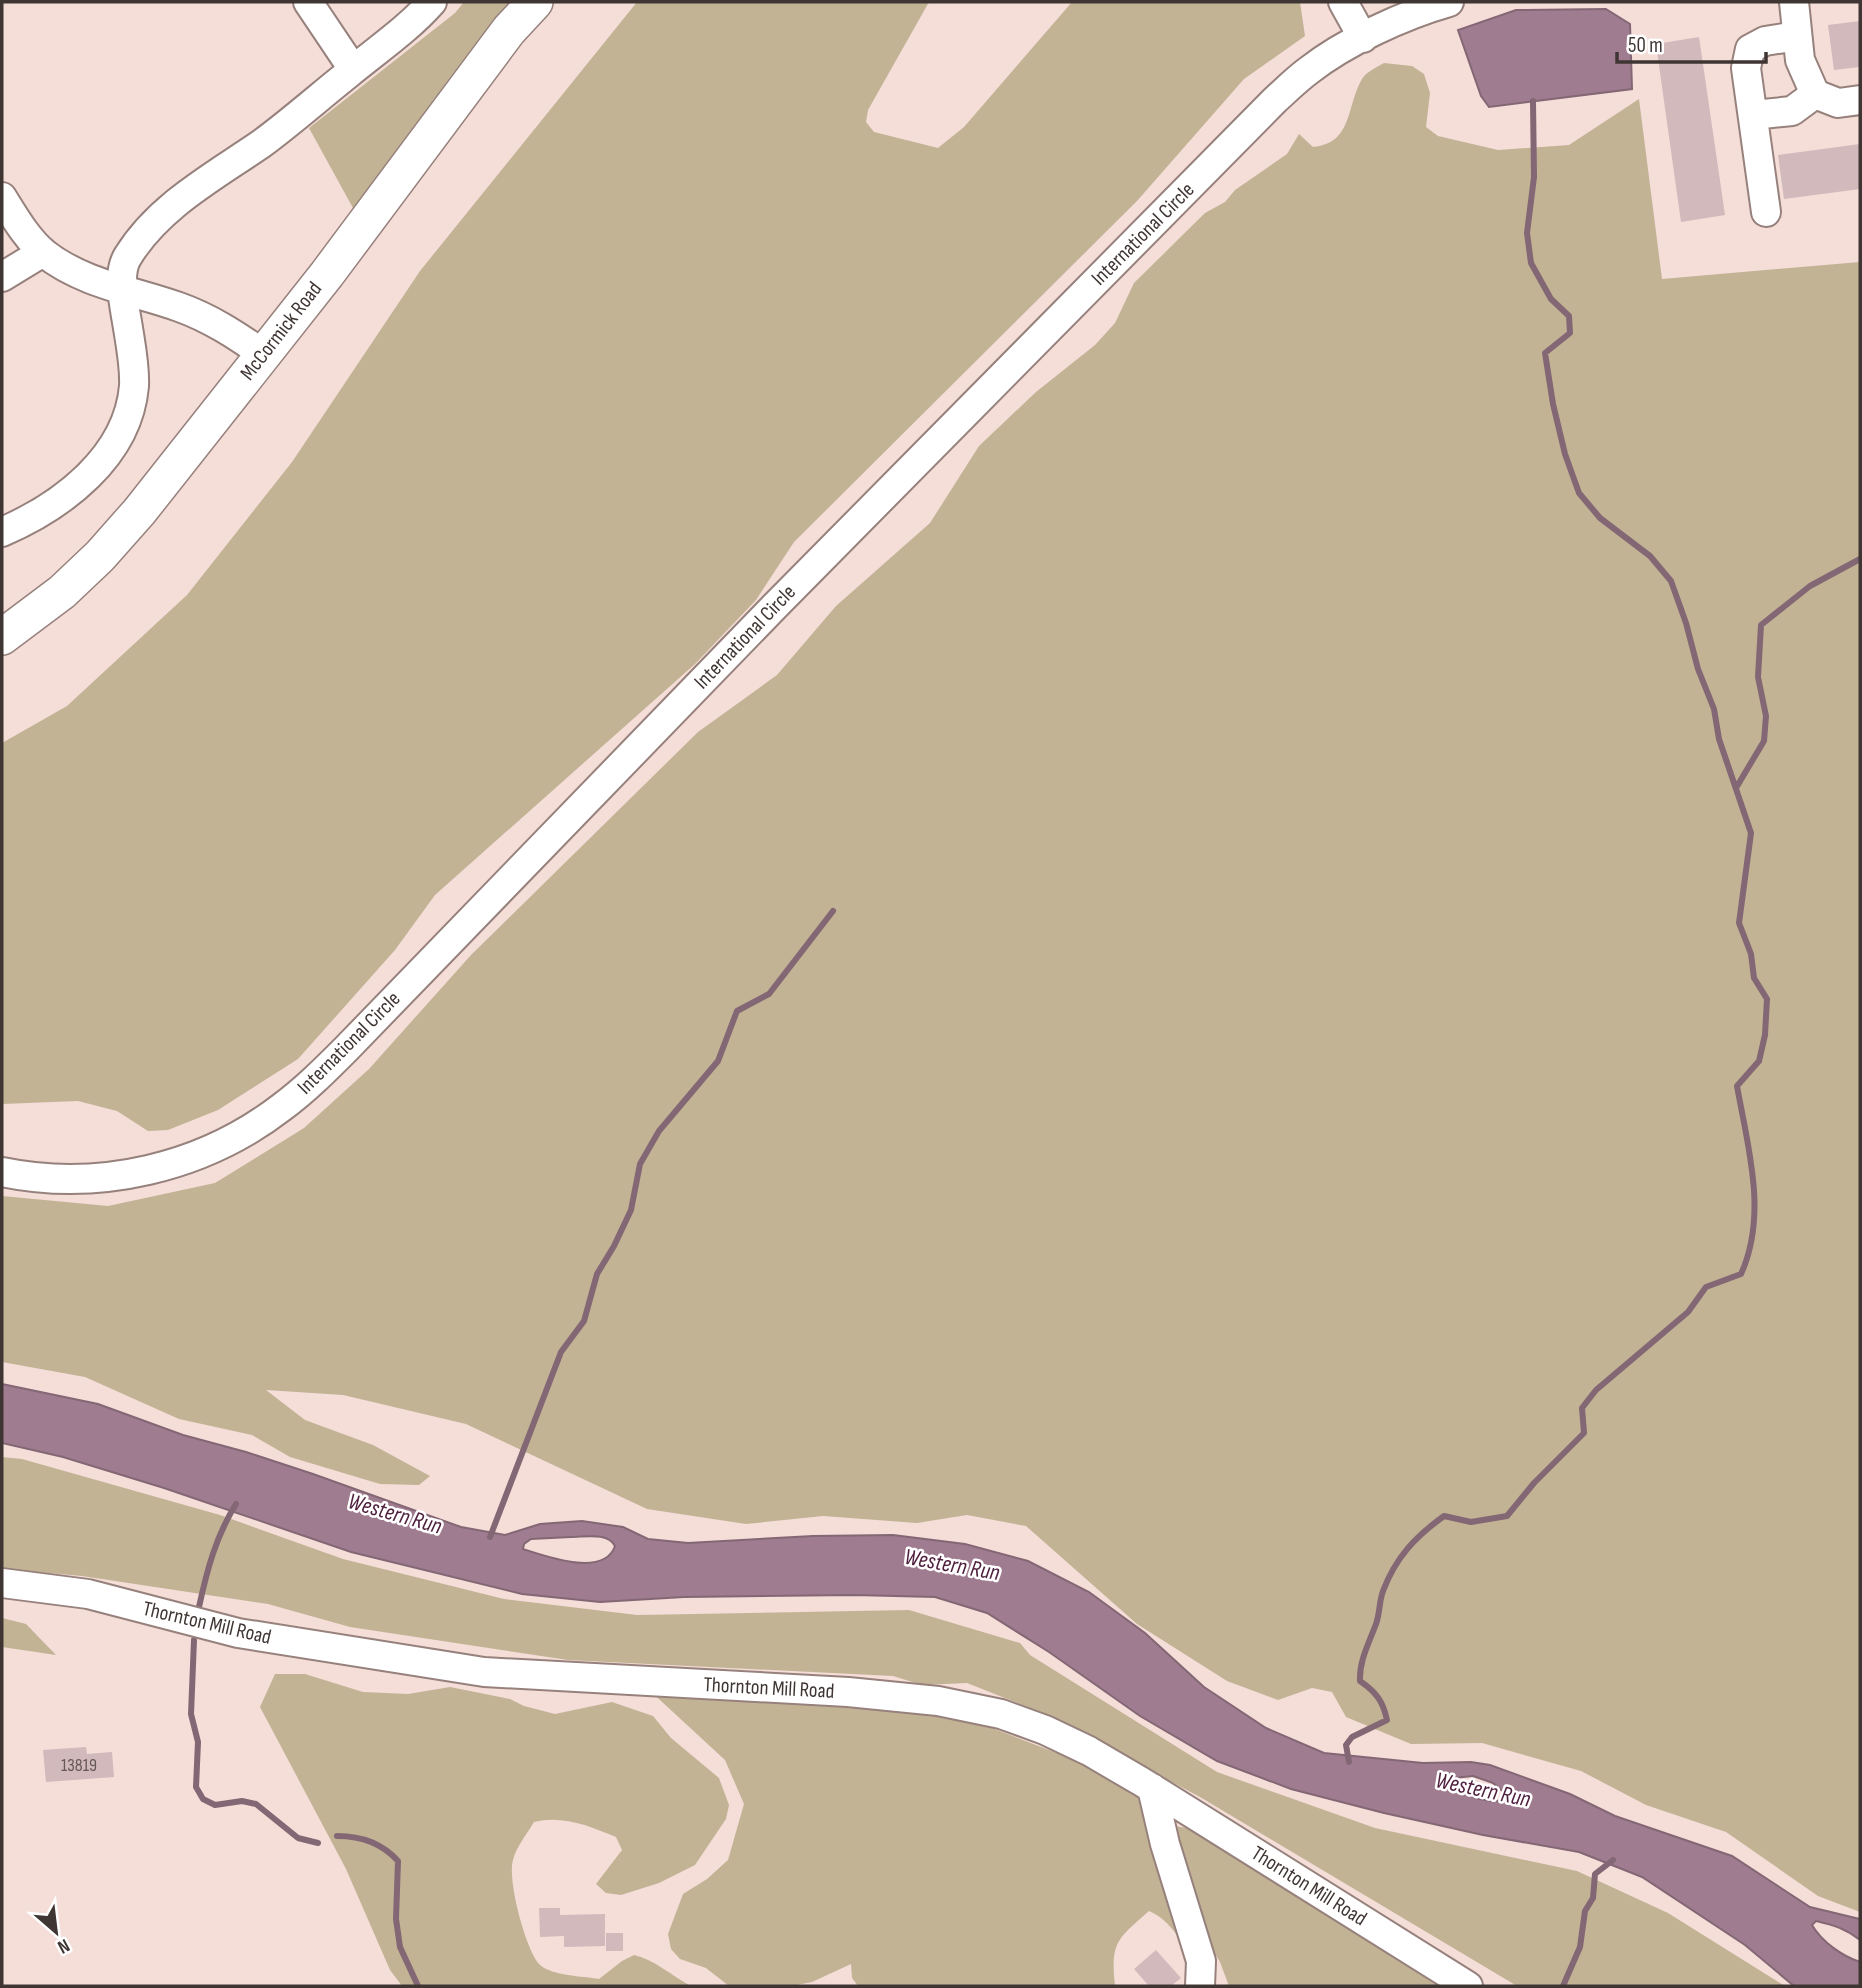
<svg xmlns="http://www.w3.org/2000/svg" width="1862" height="1988" viewBox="0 0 1862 1988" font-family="'Sofia Sans Condensed',sans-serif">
	<rect width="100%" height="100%" fill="#f5ddd8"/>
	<!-- green -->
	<path fill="#c2b395" d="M 464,2 L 521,2 L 457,76 L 353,208 L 309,128 L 455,13 Z
		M 637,2 L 929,2 L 868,110 L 866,122 L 874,132 L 938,148 L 964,127 L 1072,2 L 1300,2 L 1305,36 L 1244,79 L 1137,201 L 794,542 L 756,600 L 695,664 L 435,895 L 395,950 L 298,1059 L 218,1110 L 168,1130 L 148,1131 L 117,1111 L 78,1101 L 2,1104 L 2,743 L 67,706 L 187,595 L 292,462 L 420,271 Z
		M 1384,63 L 1412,66 L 1424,74 L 1430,93 L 1426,127 L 1438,136 L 1498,150 L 1569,145 L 1639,99 L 1662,279 L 1860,262 L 1860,1912 L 1818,1896 L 1726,1832 L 1646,1805 L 1581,1771 L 1482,1743 L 1411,1744 L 1346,1717 L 1332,1692 L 1312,1688 L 1278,1700 L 1227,1681 L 1137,1624 L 1026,1526 L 967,1515 L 917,1523 L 823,1516 L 746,1524 L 647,1509 L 466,1424 L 343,1395 L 266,1390 L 305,1420 L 373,1445 L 430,1476 L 419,1485 L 380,1484 L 290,1457 L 252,1435 L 179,1419 L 85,1377 L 2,1362 L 2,1196 L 108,1206 L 215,1183 L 304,1128 L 369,1069 L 471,955 L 698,732 L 777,675 L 836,606 L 930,523 L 979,446 L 1036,392 L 1095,345 L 1115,323 L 1134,283 L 1205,213 L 1225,202 L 1235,190 L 1287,154 L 1299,134 L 1313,147 C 1353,143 1346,107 1362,79 C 1366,72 1377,67 1384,63 Z
		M 2,1457 L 22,1459 L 220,1515 L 343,1559 L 504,1599 L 637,1615 L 909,1610 L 1020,1643 L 1030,1655 L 1217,1772 L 1375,1828 L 1577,1871 L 1668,1913 L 1785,1986 L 1517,1986 L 1200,1797 L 1040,1712 L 967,1683 L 922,1685 L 893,1676 L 568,1660 L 350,1627 L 268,1604 L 82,1576 L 2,1569 Z
		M 2,1618 L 26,1624 L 56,1655 L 2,1647 Z
		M 275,1674 L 305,1674 L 363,1692 L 408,1694 L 450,1687 L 510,1699 L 524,1706 L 555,1714 L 612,1702 L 653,1716 L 671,1738 L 719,1778 L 729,1805 L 726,1819 L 695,1865 L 659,1883 L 621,1895 L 606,1893 L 596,1884 L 622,1850 L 616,1837 C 589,1826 563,1815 534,1822 C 527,1834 516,1847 513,1860 C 507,1880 526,1951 540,1965 C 553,1976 582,1976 599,1979 L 622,1961 L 634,1955 C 655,1960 672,1976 691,1986 L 402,1986 L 390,1970 L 346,1869 L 260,1707 Z
		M 647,1688 L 969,1719 L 1108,1773 L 1144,1802 L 1195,1964 C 1182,1943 1172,1921 1149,1911 C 1118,1939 1110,1941 1115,1986 L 858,1986 L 852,1978 L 851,1964 L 812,1982 L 792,1986 L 729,1986 L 706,1968 L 680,1959 L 671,1949 L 668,1934 L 683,1894 L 707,1879 L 728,1860 L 744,1804 L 725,1760 Z
		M 1168,1825 L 1194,1829 L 1438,1986 L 1229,1986 L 1220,1962 L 1199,1927 Z"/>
	<!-- water -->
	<path fill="#a07c90" stroke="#836774" stroke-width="2" fill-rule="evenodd" d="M 1606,9 L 1630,24 L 1632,89 L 1489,107 L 1481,96 L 1458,30 L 1516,10 Z
		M 2,1384 L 98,1404 L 183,1435 L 246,1452 L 313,1474 L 461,1527 L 505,1535 L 540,1524 L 582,1521 L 623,1527 L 648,1539 L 688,1543 L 813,1536 L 893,1535 L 965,1544 L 1028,1561 L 1089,1592 L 1145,1633 L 1204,1687 L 1266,1728 L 1324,1753 L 1423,1763 L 1471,1762 L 1490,1765 L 1570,1794 L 1615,1816 L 1732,1856 L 1810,1907 L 1860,1919 L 1860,1940 C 1846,1929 1834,1925 1816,1921 L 1812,1925 C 1822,1942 1842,1956 1860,1962 L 1860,1986 L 1794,1986 L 1745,1945 L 1642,1877 L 1579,1852 L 1483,1835 L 1384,1813 L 1291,1789 L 1217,1761 L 1140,1716 L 1049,1652 L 987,1613 L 935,1597 L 854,1595 L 684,1597 L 600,1602 L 522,1594 L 351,1552 L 164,1488 L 63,1457 L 2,1443 ZM 571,1537 C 585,1537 608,1532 615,1546 C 604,1578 545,1556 523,1549 L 524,1544 L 531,1539 ZM 1473,1776 L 1493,1783 L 1507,1795 L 1506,1799 C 1487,1806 1461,1792 1443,1786 L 1440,1782 L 1444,1779 Z"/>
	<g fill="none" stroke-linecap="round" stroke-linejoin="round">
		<!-- stream -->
		<path stroke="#836774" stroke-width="6" d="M 1736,788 L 1764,741 L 1766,716 L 1758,677 L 1761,625 L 1810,586 L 1860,559
			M 490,1537 L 561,1352 L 584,1321 L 597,1274 L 614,1246 L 631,1210 L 640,1164 L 659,1131 L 718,1061 L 737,1011 L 769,994 L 833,911
			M 199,1607 C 207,1570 216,1536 236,1504
			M 194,1640 L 191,1714 L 198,1742 L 196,1787 L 203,1799 L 215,1805 L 242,1801 L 256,1804 L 298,1838 L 318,1843
			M 1349,1762 L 1346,1745 L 1352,1737 L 1387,1720 C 1383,1701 1376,1692 1360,1681 C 1359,1661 1369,1643 1376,1624 C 1380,1613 1379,1602 1383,1591 C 1396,1557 1415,1537 1444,1516 L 1471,1522 L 1507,1516 L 1534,1483 L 1584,1433 L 1582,1408 L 1596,1390 L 1688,1312 L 1706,1287 L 1741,1274 C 1768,1214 1748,1148 1737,1086 L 1759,1061 L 1765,1035 L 1767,999 L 1754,978 L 1751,954 L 1739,923 L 1751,833 L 1719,739 L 1714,709 L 1698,669 L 1686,623 L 1671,581 L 1650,556 L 1600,518 L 1579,493 L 1565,454 L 1553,404 L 1545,353 L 1570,333 L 1569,316 L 1551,299 L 1531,263 L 1527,233 L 1534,177 L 1533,101
			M 337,1836 C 361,1836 382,1843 398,1861 L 396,1919 L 400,1947 L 418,1986
			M 1563,1986 L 1580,1947 L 1585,1911 L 1593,1898 L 1595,1874 L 1613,1860"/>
	</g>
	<!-- building -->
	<path fill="#d1b9bc" d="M 1860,21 L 1860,67 L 1834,70 L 1828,25 Z
		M 1699,37 L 1725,215 L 1681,222 L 1656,44 Z
		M 1860,144 L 1860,189 L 1784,199 L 1778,155 Z
		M 86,1747 L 87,1754 L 112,1752 L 114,1777 L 46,1782 L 43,1750 Z
		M 539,1908 L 560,1908 L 560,1915 L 605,1914 L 605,1946 L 564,1947 L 564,1936 L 540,1937 Z
		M 606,1933 L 623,1933 L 623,1951 L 606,1951 Z
		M 1156,1950 L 1181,1978 L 1171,1986 L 1149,1986 L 1134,1969 Z"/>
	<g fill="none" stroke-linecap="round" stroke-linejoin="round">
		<defs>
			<path id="minor" d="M 308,2 L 353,69
				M 1343,2 L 1363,38
				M 1794,2 L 1800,60 L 1815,94 L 1838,103 L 1860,100
				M 1753,115 L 1792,111 L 1815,94
				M 2,197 C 14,216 27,239 44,253 C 83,284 134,291 179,307 C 210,318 236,335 263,354
				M 1766,212 L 1746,68 L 1750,49 L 1765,41 L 1797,36
				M 2,277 L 43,252
				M 2,532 C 62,506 128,457 134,386 C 135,367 131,347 128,328 C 125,308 116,274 128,256 C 159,206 213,177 261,144 C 291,122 319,97 348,74 C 377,50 407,30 432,2
				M 2,1172 C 99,1192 203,1168 282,1107 C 305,1090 325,1070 346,1049 L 775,606 L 1275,100 C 1286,90 1296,80 1308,71 C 1345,42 1403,15 1449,2
				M 2,1583 L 88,1594 L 238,1633 L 484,1672 L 848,1692 L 938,1701 L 1001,1714 L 1045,1730 L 1089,1751 L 1142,1782 L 1468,1986
				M 1152,1788 L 1165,1844 L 1201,1961 L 1200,1986"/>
			<path id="major" d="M 2,637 L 62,592 L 100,556 L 139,512 L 327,274 L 509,30 L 535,2"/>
		</defs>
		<!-- minor casing -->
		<use href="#minor" stroke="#96817c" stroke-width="32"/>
		<!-- major casing -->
		<use href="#major" stroke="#96817c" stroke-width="38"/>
		<!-- minor -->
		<use href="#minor" stroke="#fff" stroke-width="28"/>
		<!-- major -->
		<use href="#major" stroke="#fff" stroke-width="35"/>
	</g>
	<g text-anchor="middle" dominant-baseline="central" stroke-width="5" stroke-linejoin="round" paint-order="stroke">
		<!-- number labels -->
		<g font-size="18" fill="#645755">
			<text x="79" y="1765">13819</text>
		</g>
		<!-- street labels -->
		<g font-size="21" fill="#3f3633" stroke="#fff">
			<text transform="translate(1143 234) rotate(-45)">International Circle</text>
			<text transform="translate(281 331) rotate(-52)">McCormick Road</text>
			<text transform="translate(745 637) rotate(-46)">International Circle</text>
			<text transform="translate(349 1043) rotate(-45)">International Circle</text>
			<text transform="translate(207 1623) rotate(13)">Thornton Mill Road</text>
			<text transform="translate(769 1688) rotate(3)">Thornton Mill Road</text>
			<text transform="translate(1309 1886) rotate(32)">Thornton Mill Road</text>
		</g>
		<!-- water labels -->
		<g font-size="23" font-style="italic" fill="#50213f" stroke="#fff">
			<text transform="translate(395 1514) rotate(16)">Western Run</text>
			<text transform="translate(952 1565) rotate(10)">Western Run</text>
			<text transform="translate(1483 1790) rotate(12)">Western Run</text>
		</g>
	</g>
	<!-- border -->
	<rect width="1862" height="1988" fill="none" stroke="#3f3633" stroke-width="7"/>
	<!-- north arrow -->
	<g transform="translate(56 1932) rotate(152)" stroke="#ffffff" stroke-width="5" paint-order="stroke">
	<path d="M0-5L12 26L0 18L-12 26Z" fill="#3f3633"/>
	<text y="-10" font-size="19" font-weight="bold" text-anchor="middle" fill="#3f3633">N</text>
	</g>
	<!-- scale -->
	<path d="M1617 52v10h149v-10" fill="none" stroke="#3f3633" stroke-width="3.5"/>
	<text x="1628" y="52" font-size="21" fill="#3f3633" stroke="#ffffff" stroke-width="5" paint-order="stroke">50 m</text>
</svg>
